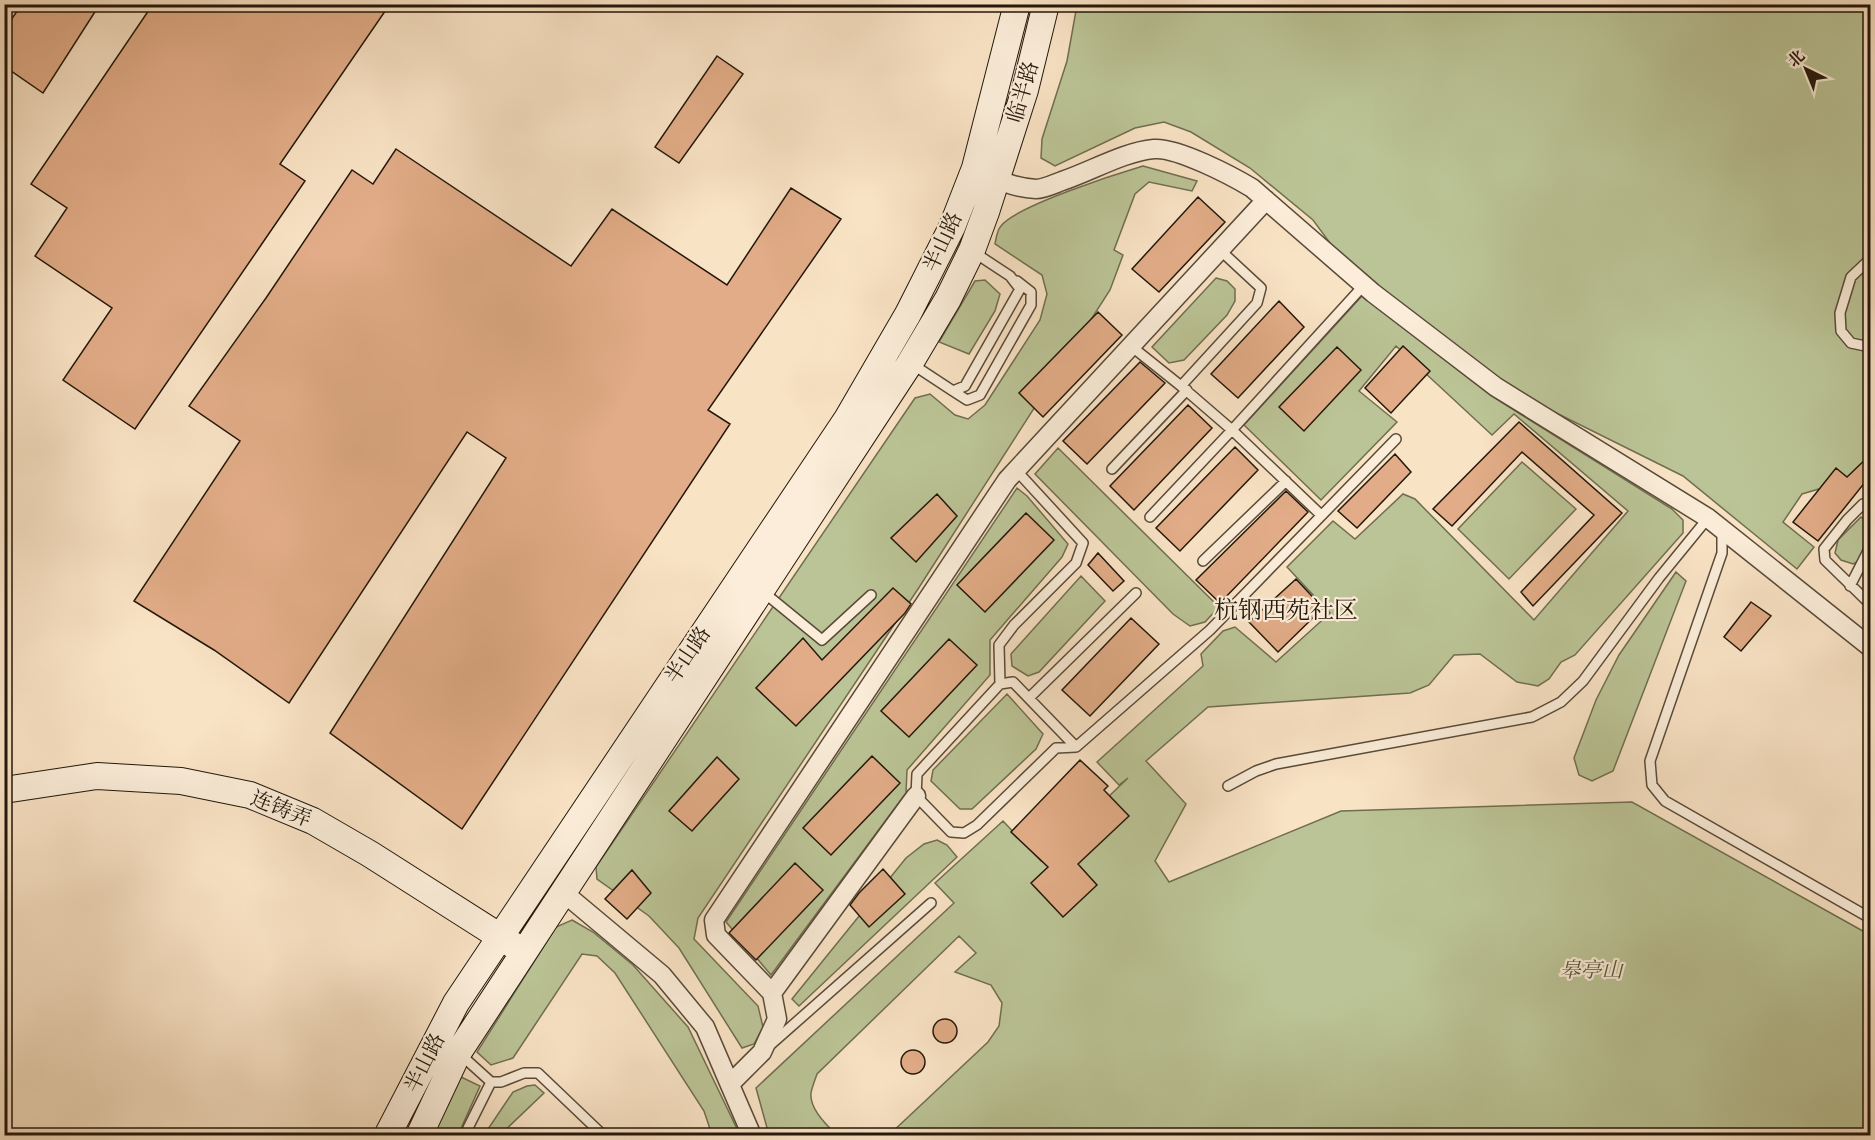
<svg xmlns="http://www.w3.org/2000/svg" width="1875" height="1140" viewBox="0 0 1875 1140" font-family="'IM FELL Double Pica','Noto Serif SC',serif">
	<rect width="100%" height="100%" fill="#f9e3c5"/>
	<filter id="stains"><feTurbulence type="fractalNoise" baseFrequency=".00333" numOctaves="4"/><feColorMatrix values="0 0 0 0 .2 0 0 0 0 .09 0 0 0 0 .02 0 0 0 .5 -.17"/></filter>
	<radialGradient id="worn" r=".72"><stop offset=".6" stop-color="#630" stop-opacity="0"/><stop offset="1" stop-color="#630" stop-opacity=".3"/></radialGradient>
	<!-- green -->
	<path fill="#bbc496" stroke="#6f6e50" stroke-width="1.5" d="M 1077,5 L 1870,5 L 1870,474 L 1802,494 L 1783,522 L 1814,547 L 1797,569 L 1683,476 L 1524,397 L 1347,266 L 1313,220 L 1250,168 L 1191,132 L 1164,122 L 1135,128 L 1055,166 L 1041,158 L 1042,139 L 1067,61 Z
		M 1143,166 L 1197,181 L 1192,191 L 1149,182 L 1135,194 L 1114,250 L 1123,255 L 1110,290 L 918,589 L 698,918 L 694,939 L 758,1006 L 763,1027 L 754,1044 L 742,1048 L 679,948 L 649,916 L 597,879 L 596,867 L 915,398 L 930,394 L 955,415 L 968,419 L 985,405 L 1040,320 L 1047,294 L 1042,275 L 995,244 C 996,239 997,230 1001,226 C 1016,206 1116,174 1143,166 Z
		M 1216,278 L 1227,281 L 1235,289 L 1235,301 L 1227,315 L 1184,360 L 1169,363 L 1152,347 Z
		M 985,280 L 1000,294 L 995,311 L 969,354 L 939,342 L 975,281 Z
		M 1362,296 L 1490,395 L 1672,509 L 1683,520 L 1683,533 L 1575,655 L 1561,662 L 1549,679 L 1538,686 L 1517,682 L 1480,654 L 1454,655 L 1429,685 L 1410,693 L 1208,707 L 1146,761 L 1186,804 L 1155,861 L 1169,882 L 1341,811 L 1632,802 L 1870,935 L 1870,1135 L 889,1135 L 988,1042 L 999,1026 L 1002,1003 L 991,985 L 955,972 L 976,953 L 959,936 L 817,1074 C 815,1080 812,1087 811,1093 C 809,1109 827,1126 837,1135 L 769,1135 L 756,1088 L 954,903 L 935,883 L 1003,821 L 1041,861 L 1128,778 L 1119,785 L 1097,762 L 1203,666 L 1201,654 L 1223,631 L 1235,627 L 1276,662 L 1330,613 L 1287,567 L 1333,521 L 1355,539 L 1403,494 L 1415,499 L 1534,620 L 1628,511 L 1514,414 L 1492,435 L 1396,346 L 1359,391 L 1397,422 L 1321,500 L 1244,425 Z
		M 1058,448 L 1219,607 L 1205,622 L 1190,626 L 1173,614 L 1035,474 Z
		M 1522,462 L 1576,509 L 1509,579 L 1458,529 Z
		M 1017,488 L 1027,496 L 1068,544 L 1062,557 L 990,640 L 990,675 L 907,770 L 906,793 L 771,975 L 726,922 Z
		M 1861,517 L 1868,523 L 1863,559 L 1853,564 L 1841,560 L 1835,553 L 1838,540 Z
		M 1676,572 L 1686,581 L 1613,771 L 1592,781 L 1579,775 L 1574,758 L 1596,700 L 1619,655 Z
		M 1081,576 L 1105,601 L 1039,672 L 1028,676 L 1012,666 L 1011,654 Z
		M 1007,694 L 1043,734 L 1036,749 L 972,809 L 960,809 L 931,781 L 933,770 Z
		M 937,840 L 947,845 L 957,857 L 799,1006 L 792,999 L 906,858 L 924,844 Z
		M 572,920 L 593,932 L 633,965 L 688,1027 L 740,1135 L 712,1135 L 704,1111 L 615,973 L 597,956 L 582,954 L 513,1058 L 491,1065 L 477,1052 L 556,927 Z
		M 459,1076 L 480,1086 L 459,1133 L 462,1135 L 419,1136 Z
		M 535,1085 L 544,1093 L 500,1135 L 484,1135 L 513,1092 L 527,1086 Z"/>
	<!-- building -->
	<path fill="#e1ac87" stroke="#23170a" stroke-width="1.5" d="M 22,4 L 100,4 L 43,93 L 4,66 L 4,30 Z
		M 153,4 L 390,4 L 280,164 L 305,181 L 135,429 L 63,380 L 112,308 L 35,256 L 67,208 L 31,184 Z
		M 717,56 L 743,74 L 679,163 L 655,147 Z
		M 396,149 L 571,266 L 612,209 L 727,285 L 791,188 L 841,219 L 708,410 L 730,424 L 462,829 L 330,733 L 506,458 L 467,432 L 289,703 L 214,650 L 134,601 L 240,441 L 189,406 L 266,298 L 352,170 L 373,184 Z
		M 1198,197 L 1225,222 L 1159,292 L 1132,269 Z
		M 1279,301 L 1304,327 L 1238,398 L 1211,374 Z
		M 1098,312 L 1122,335 L 1043,417 L 1019,393 Z
		M 1403,346 L 1430,371 L 1391,413 L 1365,388 Z
		M 1337,347 L 1361,370 L 1304,431 L 1279,407 Z
		M 1140,362 L 1165,383 L 1087,464 L 1063,441 Z
		M 1188,405 L 1212,428 L 1134,510 L 1110,486 Z
		M 1519,422 L 1622,513 L 1533,606 L 1521,592 L 1594,515 L 1522,452 L 1452,526 L 1433,509 Z
		M 1235,447 L 1258,470 L 1180,551 L 1156,528 Z
		M 1395,454 L 1411,472 L 1357,528 L 1338,511 Z
		M 1870,455 L 1870,476 L 1818,541 L 1793,522 L 1836,468 L 1847,477 Z
		M 1286,491 L 1308,512 L 1220,603 L 1196,580 Z
		M 937,494 L 957,516 L 916,562 L 891,538 Z
		M 1026,513 L 1054,540 L 985,612 L 957,585 Z
		M 1098,553 L 1124,581 L 1113,591 L 1088,565 Z
		M 1296,579 L 1323,608 L 1278,652 L 1249,622 Z
		M 893,588 L 911,604 L 905,613 L 796,726 L 756,688 L 803,638 L 822,660 Z
		M 1751,602 L 1771,616 L 1741,651 L 1724,637 Z
		M 1131,618 L 1159,644 L 1090,716 L 1062,690 Z
		M 949,639 L 977,665 L 909,737 L 881,711 Z
		M 872,756 L 900,783 L 831,855 L 803,828 Z
		M 717,757 L 739,779 L 692,831 L 669,811 Z
		M 1080,760 L 1108,786 L 1104,790 L 1129,816 L 1078,864 L 1097,885 L 1063,917 L 1031,883 L 1048,867 L 1011,832 Z
		M 795,863 L 823,890 L 756,960 L 729,933 Z
		M 883,869 L 905,894 L 869,927 L 850,905 L 859,893 Z
		M 632,870 L 651,893 L 627,919 L 605,899 Z
		M933 1031a12 12 0 1 1 24 0a12 12 0 1 1-24 0Z
		M901 1062a12 12 0 1 1 24 0a12 12 0 1 1-24 0Z"/>
	<g fill="none" stroke-linecap="round" stroke-linejoin="round">
		<defs>
			<path id="lane" d="M 1870,259 L 1851,277 L 1840,313 L 1841,331 L 1851,343 L 1870,347
				M 1131,346 L 1181,386 L 1257,303 L 1261,288 L 1220,250
				M 912,364 L 953,391 L 965,386 L 1020,289 L 1010,276 L 972,251
				M 1181,386 L 1232,430 L 1364,285
				M 953,391 L 967,400 L 980,395 L 1031,305 L 1031,292 L 1017,281
				M 1112,469 L 1187,390
				M 1870,505 L 1863,504 L 1847,520 L 1824,549 L 1825,560 L 1870,604
				M 1150,517 L 1232,430 L 1321,515
				M 1722,530 L 1722,553 L 1650,761 L 1652,785 L 1665,801 L 1870,918
				M 1203,561 L 1286,481
				M 1850,586 L 1870,547
				M 762,591 L 822,640 L 871,595
				M 1000,684 L 999,645 L 1014,625 L 1076,563 L 1083,543 L 1016,470
				M 1029,698 L 1136,593
				M 1076,747 L 1013,682 L 1000,684 L 917,774 L 916,796 L 951,832 L 964,833 L 977,825 L 1056,748 L 1076,747 L 1210,630 L 1396,439
				M 1228,786 L 1256,771 L 1276,764 L 1532,717 L 1561,702 L 1583,681 L 1659,578 L 1708,518
				M 768,1047 L 931,903
				M 460,1054 L 491,1082 L 501,1082 L 524,1073 L 538,1073 L 604,1136
				M 470,1136 L 468,1128 L 491,1082"/>
			<path id="street" d="M 988,175 C 1003,183 1019,188 1036,189 C 1044,189 1054,184 1062,181 C 1092,171 1123,152 1154,149 C 1177,147 1232,176 1252,188 L 1373,293 L 1496,387 L 1708,518 L 1870,647
				M 564,893 L 662,975 L 705,1027 L 752,1136
				M 772,993 L 716,935 L 714,920 L 1007,480 L 1266,200
				M 730,1084 L 762,1052 L 777,1019 L 772,993 L 916,796"/>
			<path id="secondary" d="M 4,790 L 97,776 L 181,781 L 250,795 L 313,821 L 370,854 L 513,945
				M 387,1136 L 456,1003 L 847,419 L 908,314 L 952,227 L 975,168 L 1017,4
				M 419,1136 L 458,1053 L 910,363 L 948,299 L 972,250 L 986,212 L 1025,90 L 1046,4"/>
		</defs>
		<!-- lane casing -->
		<use href="#lane" stroke="#584a39" stroke-width="12"/>
		<!-- street casing -->
		<use href="#street" stroke="#584a39" stroke-width="21"/>
		<!-- secondary casing -->
		<use href="#secondary" stroke="#23170a" stroke-width="28"/>
		<!-- lane -->
		<use href="#lane" stroke="#fbedd9" stroke-width="9"/>
		<!-- street -->
		<use href="#street" stroke="#fbedd9" stroke-width="18"/>
		<!-- secondary -->
		<use href="#secondary" stroke="#fbedd9" stroke-width="26"/>
	</g>
	<g text-anchor="middle" dominant-baseline="central" stroke-width="4.5" stroke-linejoin="round" paint-order="stroke">
		<!-- street labels -->
		<g font-size="21" fill="#23170a" stroke="#fbedd9">
			<text transform="translate(1023 92) rotate(-74)">临半路</text>
			<text transform="translate(943 242) rotate(-65)">半山路</text>
			<text transform="translate(688 655) rotate(-56)">半山路</text>
			<text transform="translate(281 809) rotate(22)">连铸弄</text>
			<text transform="translate(425 1063) rotate(-63)">半山路</text>
		</g>
		<!-- park labels -->
		<g font-size="21" font-style="italic" fill="#58543b" stroke="#fbedd9">
			<text x="1591" y="970">皋亭山</text>
		</g>
		<!-- quarter labels -->
		<g font-size="24" fill="#23170a" stroke="#fbedd9">
			<text x="1286" y="610">杭钢西苑社区</text>
		</g>
	</g>
	<!-- margin -->
	<rect width="1875" height="1140" fill="none" stroke="#f9e3c5" stroke-width="24"/>
	<rect x="6" y="6" width="1863" height="1128" fill="none" stroke="#23170a" stroke-width="3"/>
	<rect x="12" y="12" width="1851" height="1116" fill="none" stroke="#23170a" stroke-width="1.5"/>
	<!-- north arrow -->
	<g transform="translate(1806 69) rotate(317)" stroke="#fbedd9" stroke-width="4.5" paint-order="stroke">
	<path d="M0-4.5L10 22L0 15L-10 22Z" fill="#23170a"/>
	<text y="-9" font-size="16" font-weight="bold" text-anchor="middle" fill="#23170a">北</text>
	</g>
	<rect width="100%" height="100%" filter="url(#stains)"/>
	<rect width="100%" height="100%" fill="url(#worn)"/>
</svg>
